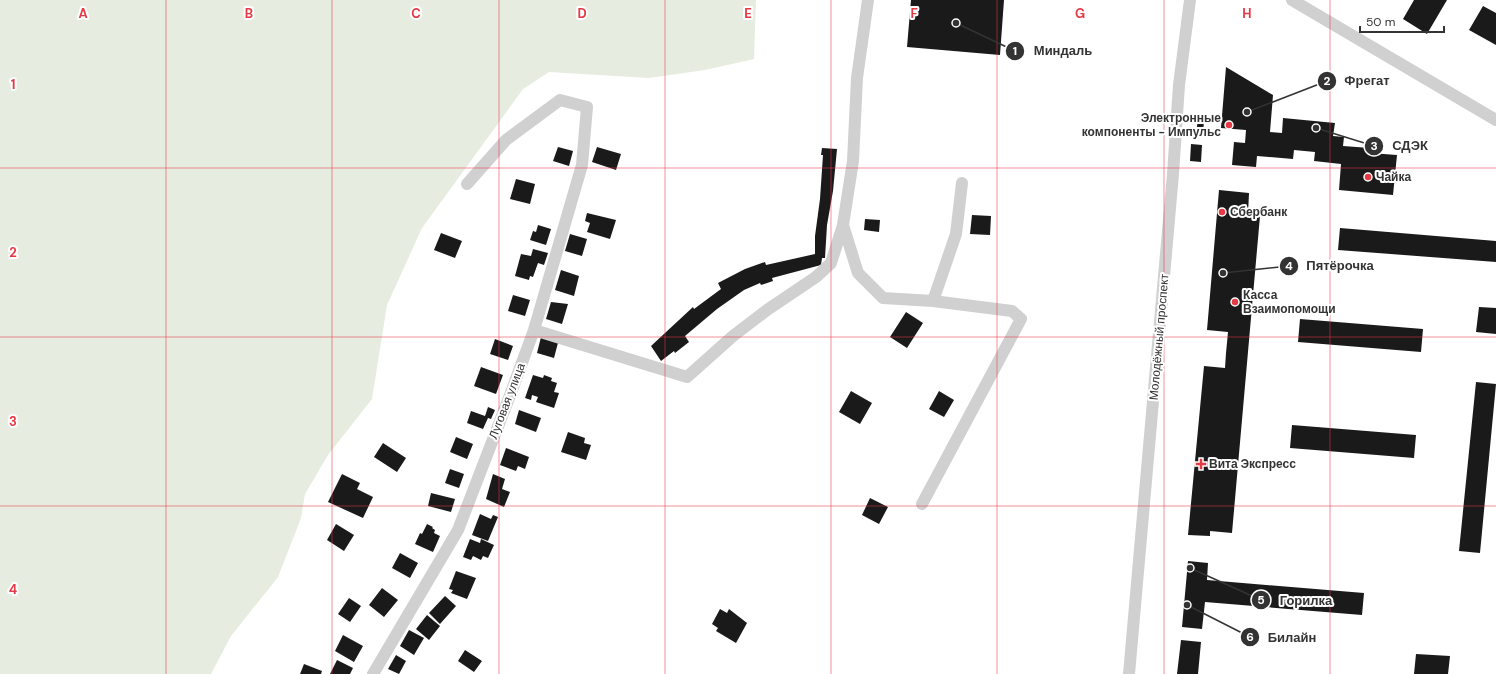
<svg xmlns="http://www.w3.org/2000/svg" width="1496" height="674" viewBox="0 0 1496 674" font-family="'DM Sans',sans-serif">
	<rect width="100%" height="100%" fill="#fff"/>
	<!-- green -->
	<path fill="#e6ecdf" d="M 0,0 L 756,0 L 754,59 L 705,70 L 649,78 L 549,72 L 523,89 L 422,228 L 387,305 L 372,399 L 328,455 L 305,494 L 301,518 L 278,577 L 231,636 L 211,674 L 0,674 Z"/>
	<!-- building -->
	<path fill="#1a1a1a" d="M 911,0 L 1004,0 L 1000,55 L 907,47 Z
		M 1414,0 L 1447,0 L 1427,34 L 1403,19 Z
		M 1483,6 L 1496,13 L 1496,45 L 1469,30 Z
		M 1226,67 L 1273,95 L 1270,132 L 1282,133 L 1283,118 L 1335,123 L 1333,136 L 1344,137 L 1343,146 L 1370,148 L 1370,153 L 1397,155 L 1393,195 L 1339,190 L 1341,164 L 1314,161 L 1315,152 L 1294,150 L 1293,159 L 1257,156 L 1256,167 L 1232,165 L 1234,142 L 1245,143 L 1246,130 L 1221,128 Z
		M 1198,118 L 1204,119 L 1203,136 L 1196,135 Z
		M 1191,144 L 1202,145 L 1201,162 L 1190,161 Z
		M 558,147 L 573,151 L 569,166 L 553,161 Z
		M 597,147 L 621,154 L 616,170 L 592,162 Z
		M 822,148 L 837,149 L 833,191 L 827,225 L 825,258 L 822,258 L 821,265 L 772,278 L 773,281 L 761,285 L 760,283 L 744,290 L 717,309 L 685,336 L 689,342 L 675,353 L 674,351 L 661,361 L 651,346 L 693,307 L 694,309 L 721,289 L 718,283 L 745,269 L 765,262 L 766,265 L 815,254 L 815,236 L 820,199 L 823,155 L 821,155 Z
		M 516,179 L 535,184 L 530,204 L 510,199 Z
		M 1219,190 L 1249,193 L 1248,215 L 1260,216 L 1232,533 L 1210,531 L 1210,536 L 1188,535 L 1204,366 L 1225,368 L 1226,353 L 1228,332 L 1207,330 Z
		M 587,213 L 616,220 L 610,239 L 587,232 L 590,223 L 585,221 Z
		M 972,215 L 991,216 L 990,235 L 970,234 Z
		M 865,219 L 880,220 L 879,232 L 864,230 Z
		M 538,225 L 551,229 L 546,245 L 530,240 L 533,231 L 536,232 Z
		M 1340,228 L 1496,241 L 1496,262 L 1338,250 Z
		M 441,233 L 462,241 L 455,258 L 434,250 Z
		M 570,234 L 587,239 L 582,256 L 565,251 Z
		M 533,249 L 548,253 L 544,265 L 538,263 L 533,277 L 530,276 L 529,280 L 515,276 L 521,254 L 531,256 Z
		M 561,270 L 579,276 L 574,296 L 555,290 Z
		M 513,295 L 530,300 L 525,316 L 508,311 Z
		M 551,302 L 568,304 L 562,324 L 546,319 Z
		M 1479,307 L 1496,308 L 1496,334 L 1476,332 Z
		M 906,312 L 923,323 L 907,348 L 890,337 Z
		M 1300,319 L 1423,329 L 1421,352 L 1298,342 Z
		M 541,337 L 559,339 L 554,358 L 537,353 Z
		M 495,339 L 513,346 L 508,360 L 490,354 Z
		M 481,367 L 503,375 L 496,394 L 474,386 Z
		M 533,375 L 543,378 L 544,375 L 552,378 L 551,381 L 557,383 L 554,392 L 559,393 L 554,408 L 536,402 L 538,397 L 532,395 L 531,400 L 525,398 Z
		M 1476,382 L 1496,384 L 1480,553 L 1459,551 Z
		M 851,391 L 872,403 L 860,424 L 839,412 Z
		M 939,391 L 954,400 L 944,417 L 929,409 Z
		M 488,407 L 495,410 L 491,419 L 488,418 L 483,429 L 467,423 L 471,411 L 485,416 Z
		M 519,410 L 541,418 L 536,432 L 515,424 Z
		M 1292,425 L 1416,435 L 1414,458 L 1290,448 Z
		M 568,432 L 585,438 L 584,443 L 591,445 L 586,460 L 561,452 Z
		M 456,437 L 473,444 L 467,459 L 450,452 Z
		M 383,443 L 406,458 L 397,472 L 374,457 Z
		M 506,448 L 529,457 L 525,469 L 518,466 L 516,471 L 500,465 Z
		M 450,469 L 464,474 L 459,488 L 445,483 Z
		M 342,474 L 360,483 L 357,489 L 373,497 L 363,518 L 328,502 Z
		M 493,474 L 505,479 L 502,489 L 510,492 L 504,507 L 486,499 Z
		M 431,493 L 455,499 L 451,512 L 428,506 Z
		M 870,498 L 888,507 L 879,524 L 862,515 Z
		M 480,514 L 491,519 L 493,515 L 498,517 L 488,541 L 472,535 Z
		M 336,524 L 354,535 L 344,551 L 327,540 Z
		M 427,524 L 433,527 L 432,528 L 435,530 L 434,533 L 440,536 L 433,552 L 415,544 L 420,533 L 422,534 Z
		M 470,539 L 480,543 L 481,539 L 494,545 L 488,558 L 483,556 L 481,560 L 473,556 L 471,560 L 463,557 Z
		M 400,553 L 418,563 L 410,578 L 392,568 Z
		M 1188,561 L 1208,563 L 1207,580 L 1364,593 L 1362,615 L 1205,602 L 1202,629 L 1182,627 Z
		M 456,571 L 476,578 L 467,599 L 451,593 L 453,590 L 449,589 Z
		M 382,588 L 398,600 L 384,617 L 369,605 Z
		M 445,596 L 456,606 L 440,624 L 429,613 Z
		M 349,598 L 361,606 L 350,622 L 338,614 Z
		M 720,609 L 727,613 L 729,609 L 747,623 L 736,643 L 716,631 L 718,628 L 712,624 Z
		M 427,615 L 440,626 L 429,640 L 416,629 Z
		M 409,630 L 424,638 L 414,655 L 400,646 Z
		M 343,635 L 363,646 L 354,662 L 335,651 Z
		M 1181,640 L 1201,642 L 1198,674 L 1177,674 Z
		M 465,650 L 482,661 L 474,672 L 458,661 Z
		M 1416,654 L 1450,656 L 1448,674 L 1414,674 Z
		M 396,655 L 406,661 L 399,674 L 388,669 Z
		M 337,660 L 353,668 L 350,674 L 330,674 Z
		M 304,664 L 322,671 L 321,674 L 300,674 Z"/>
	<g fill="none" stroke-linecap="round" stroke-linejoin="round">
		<!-- minor -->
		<path stroke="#d0d0d0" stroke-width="12" d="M 1292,0 L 1496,120
			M 843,225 L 858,273 L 883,298 L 933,301 L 1012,311 L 1021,319 L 922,504
			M 933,301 L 956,234 L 962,183
			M 534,330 L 687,377 L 733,336 L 767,310 L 816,277 L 831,263 L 843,225 L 853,161 L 857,78 L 868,0
			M 373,674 L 458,530 L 509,398 L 534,330 L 582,165 L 587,107 L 560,100 L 506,140 L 467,184
			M 1129,674 L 1173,174 L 1179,85 L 1190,0"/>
	</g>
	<!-- grid -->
	<path fill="none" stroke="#e63946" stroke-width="1" stroke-opacity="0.55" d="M 166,0 L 166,674M 332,0 L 332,674M 499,0 L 499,674M 665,0 L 665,674M 831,0 L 831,674M 997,0 L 997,674M 1164,0 L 1164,674M 1330,0 L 1330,674M 0,168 L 1496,168M 0,337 L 1496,337M 0,506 L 1496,506"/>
	<!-- markers -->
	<g fill="#e63946" stroke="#fff" stroke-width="1.5">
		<circle cx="1229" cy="125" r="4"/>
		<circle cx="1368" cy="177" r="4"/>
		<circle cx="1222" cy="212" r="4"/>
		<circle cx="1235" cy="302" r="4"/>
		<path d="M1199 458h4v4h4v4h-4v4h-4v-4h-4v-4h4z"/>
	</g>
	<g text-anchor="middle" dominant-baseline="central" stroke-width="4" stroke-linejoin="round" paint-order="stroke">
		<!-- poi labels -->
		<g font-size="12" font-weight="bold" fill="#333" stroke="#fff" text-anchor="start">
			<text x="1221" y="118" text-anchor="end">Электронные<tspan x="1221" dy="14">компоненты - Импульс</tspan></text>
			<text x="1376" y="177">Чайка</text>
			<text x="1230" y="212">Сбербанк</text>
			<text x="1243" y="295">Касса<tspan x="1243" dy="14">Взаимопомощи</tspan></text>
			<text x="1209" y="464">Вита Экспресс</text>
		</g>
		<!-- street labels -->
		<g font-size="12" fill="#333" stroke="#fff">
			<text transform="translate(1159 337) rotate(-85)">Молодёжный проспект</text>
			<text transform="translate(507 401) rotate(-69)">Луговая улица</text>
		</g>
	</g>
	<g font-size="13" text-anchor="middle" font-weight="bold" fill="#e63946" stroke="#fff" stroke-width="4" stroke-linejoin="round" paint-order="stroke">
		<text x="83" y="18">A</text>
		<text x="249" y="18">B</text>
		<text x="416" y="18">C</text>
		<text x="582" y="18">D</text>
		<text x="748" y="18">E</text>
		<text x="914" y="18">F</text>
		<text x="1080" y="18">G</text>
		<text x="1247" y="18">H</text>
		<text x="13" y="89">1</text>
		<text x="13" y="257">2</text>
		<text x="13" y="426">3</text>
		<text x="13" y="594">4</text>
	</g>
	<!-- callouts -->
	<path fill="none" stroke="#333" stroke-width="1.5" d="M956 23L1015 51M1247 112L1327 81M1316 128L1374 146M1223 273L1289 266M1190 568L1261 600M1187 605L1250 637"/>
	<g fill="#333" stroke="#fff" stroke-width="1.5">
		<circle cx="956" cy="23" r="4"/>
		<circle cx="1247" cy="112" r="4"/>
		<circle cx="1316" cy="128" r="4"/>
		<circle cx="1223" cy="273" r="4"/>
		<circle cx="1190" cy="568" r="4"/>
		<circle cx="1187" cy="605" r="4"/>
		<circle cx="1015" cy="51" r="10"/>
		<circle cx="1327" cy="81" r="10"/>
		<circle cx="1374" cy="146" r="10"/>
		<circle cx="1289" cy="266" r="10"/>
		<circle cx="1261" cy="600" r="10"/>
		<circle cx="1250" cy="637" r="10"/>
	</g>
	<g font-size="12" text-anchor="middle" font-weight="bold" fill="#fff">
		<text x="1015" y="55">1</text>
		<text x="1327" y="85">2</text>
		<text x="1374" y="150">3</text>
		<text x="1289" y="270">4</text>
		<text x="1261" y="604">5</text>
		<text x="1250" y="641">6</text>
	</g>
	<g font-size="13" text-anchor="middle" font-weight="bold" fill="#333" stroke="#fff" stroke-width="4" stroke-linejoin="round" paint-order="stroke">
		<text x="1063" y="55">Миндаль</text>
		<text x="1367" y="85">Фрегат</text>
		<text x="1410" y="150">СДЭК</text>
		<text x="1340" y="270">Пятёрочка</text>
		<text x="1306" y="605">Горилка</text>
		<text x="1292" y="642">Билайн</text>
	</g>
	<!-- scale -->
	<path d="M1360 26v6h84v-6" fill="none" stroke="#333333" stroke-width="2"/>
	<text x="1366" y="26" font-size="12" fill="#333333" stroke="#ffffff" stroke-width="3" paint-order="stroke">50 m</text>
</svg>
